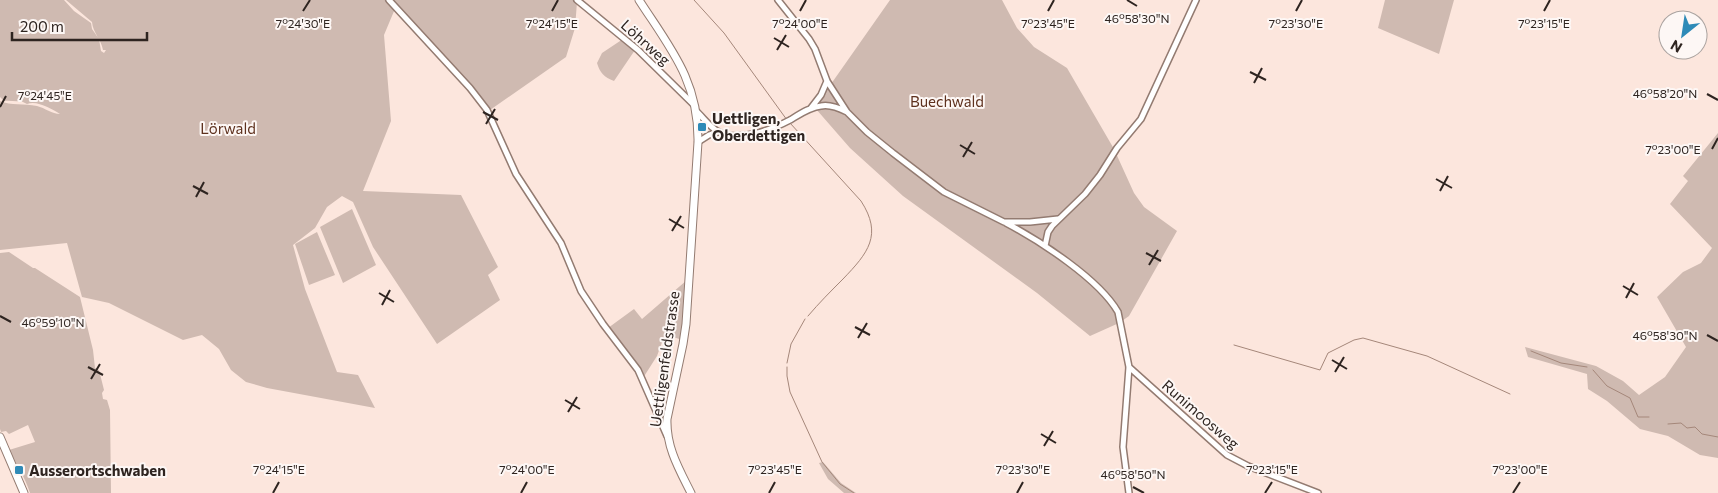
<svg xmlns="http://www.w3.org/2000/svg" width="1718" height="493" viewBox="0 0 1718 493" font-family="Commissioner,sans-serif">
	<rect width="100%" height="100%" fill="#fce6dd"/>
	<!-- green -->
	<path fill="#cfbab1" d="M 0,0 L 64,0 L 74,11 L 91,23 L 92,29 L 99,39 L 101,51 L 104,53 L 106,50 L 103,50 C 101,39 93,33 92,22 L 66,0 L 575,0 L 577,2 L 575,28 L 566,57 L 490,110 L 397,4 L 384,35 L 391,121 L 363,191 L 461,195 L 498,267 L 488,275 L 500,300 L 437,344 L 373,247 L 353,202 L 342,196 L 327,207 L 315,228 L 293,245 L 305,289 L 337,372 L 358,375 L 375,408 L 267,388 L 246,382 L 231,370 L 219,349 L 202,335 L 183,340 L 109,303 L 82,297 L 67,243 L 0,250 L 0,101 C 11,106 24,103 37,106 C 45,108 52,114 60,114 C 52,109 37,100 27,104 L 21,101 C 15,102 10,100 4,101 L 0,97 Z
		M 890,0 L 1002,0 L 1017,28 L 1034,47 L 1067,68 L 1114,149 L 1134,193 L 1144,207 L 1177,231 L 1129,316 L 1119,323 L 1090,336 L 1037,293 L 903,196 L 850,148 L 816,109 L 814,106 L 831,84 Z
		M 1385,0 L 1454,0 L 1439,54 L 1378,28 Z
		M 623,39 L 635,50 L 614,81 C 604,77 600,73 597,63 L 602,53 Z
		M 1718,133 L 1718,458 L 1700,455 L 1668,436 L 1640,429 L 1607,401 L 1588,389 L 1587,374 L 1528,357 L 1525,347 L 1596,366 L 1623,381 L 1639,395 L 1665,377 L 1686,347 L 1657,297 L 1683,272 L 1701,263 L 1712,248 L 1670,204 L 1688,181 L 1683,176 Z
		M 352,209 L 376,265 L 343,283 L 320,227 Z
		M 317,232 L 335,275 L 309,285 L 295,244 Z
		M 9,252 L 33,268 L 35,268 L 80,297 L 93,350 L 95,368 L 99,370 L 104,390 L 102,393 L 103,399 L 107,400 L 110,410 L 111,493 L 30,493 C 25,477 17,466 9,450 L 35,442 L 28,425 L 9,434 L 6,431 L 1,432 L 0,429 L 0,253 Z
		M 687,280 L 682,340 L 665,334 L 657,356 L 643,378 L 608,328 L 634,309 L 642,319 Z
		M 823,462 L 841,483 L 856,493 L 844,493 L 828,479 L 819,463 Z"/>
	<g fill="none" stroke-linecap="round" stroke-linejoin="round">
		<!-- stream -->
		<path stroke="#a5877a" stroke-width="1" d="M 694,0 L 724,33 L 787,120
			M 790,123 L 861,201 C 883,235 868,253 843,279 C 831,291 819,303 808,316
			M 1234,345 L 1320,370 L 1328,353 L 1354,340 L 1363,338 L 1427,356 L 1510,394
			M 1531,351 L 1561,363 L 1587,367
			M 787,363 L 791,344 L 805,319
			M 787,367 L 787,376 L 790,392 L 822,462 L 840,484 L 854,493
			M 1593,370 L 1607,386 L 1630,398 L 1638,417 L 1649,417
			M 1668,424 L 1681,423 L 1687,428 L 1695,427 L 1702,434 L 1718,437"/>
		<defs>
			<path id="street" d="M 389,0 L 470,88 L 487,110 L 516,174 L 561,243 L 581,291 L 603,324 L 638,370 L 667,436
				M 577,0 L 638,50 L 694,105
				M 778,0 L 809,39 L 815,49 L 827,81 L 847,112 L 867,132 L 893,153 L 944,192 L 1004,222 L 1030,222 L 1058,219
				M 811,108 L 821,95 L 827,81
				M 696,111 C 703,117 710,128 719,132 C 740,142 771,130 790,120 C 800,114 810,107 821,106 C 830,104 839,108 847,112
				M 698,142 L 709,135 L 718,132
				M 1006,223 C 1040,241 1099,279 1118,312 L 1129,367 L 1123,447 L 1129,493
				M 1045,246 L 1048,232 L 1052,226 L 1085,194 L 1100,175 L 1117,148 L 1141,119 L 1196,0
				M 1129,367 L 1227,455 L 1248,466 L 1318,493"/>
			<path id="secondary" d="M 639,0 C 670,48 699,81 698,142 L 686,324 L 683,344 L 667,419 C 666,447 679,469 691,493
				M 0,437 L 24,493"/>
		</defs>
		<!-- street casing -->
		<use href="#street" stroke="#937b71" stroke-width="8"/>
		<!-- secondary casing -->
		<use href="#secondary" stroke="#937b71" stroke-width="9"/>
		<!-- street -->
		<use href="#street" stroke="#fff" stroke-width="5"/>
		<!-- secondary -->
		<use href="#secondary" stroke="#fff" stroke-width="7"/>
	</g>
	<!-- ticks -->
	<path fill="none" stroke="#2e2420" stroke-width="2" d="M 1127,0 L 1137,6M 303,11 L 310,0M 552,11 L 558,0M 800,11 L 806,0M 1048,11 L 1054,0M 1296,11 L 1302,0M 1544,11 L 1550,0M 774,38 L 789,47M 777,50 L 786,35M 1250,72 L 1266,80M 1254,83 L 1262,68M 1707,94 L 1718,100M 0,107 L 6,96M 483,112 L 498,120M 486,124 L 495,109M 960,145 L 975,154M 1712,149 L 1718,138M 963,157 L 972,142M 1436,179 L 1452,188M 193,186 L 208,194M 1440,191 L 1448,176M 196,197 L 204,182M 669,219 L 684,228M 672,231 L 681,216M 1146,253 L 1161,261M 1149,265 L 1158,250M 1623,286 L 1638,295M 379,293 L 394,302M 1626,298 L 1634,283M 382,305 L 390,290M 0,316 L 11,322M 855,327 L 870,335M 1707,335 L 1718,341M 858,338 L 867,323M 1332,360 L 1347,369M 88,367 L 103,375M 1335,372 L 1344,357M 91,379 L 100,364M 565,400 L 580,409M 568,412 L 577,397M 1041,434 L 1056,443M 1044,446 L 1053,431M 1133,487 L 1144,493M 273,493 L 279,482M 521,493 L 527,482M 769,493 L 775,482M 1017,493 L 1023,482M 1265,493 L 1272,482M 1513,493 L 1520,482"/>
	<!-- markers -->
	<g fill="#2e8ab7" stroke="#fdf7f5" stroke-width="2">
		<rect x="697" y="122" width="10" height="10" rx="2.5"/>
		<rect x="14" y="465" width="10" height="10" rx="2.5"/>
	</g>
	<g text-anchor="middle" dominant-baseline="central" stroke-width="4" stroke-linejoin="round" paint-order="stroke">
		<!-- street labels -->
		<g font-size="15" fill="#2e2420" stroke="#fdf7f5">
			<text transform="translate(646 42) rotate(42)">Löhrweg</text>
			<text transform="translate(664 359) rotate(-82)">Uettligenfeldstrasse</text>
			<text transform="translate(1201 414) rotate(41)">Runimoosweg</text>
		</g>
		<!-- park labels -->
		<g font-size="15" fill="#5e311e" stroke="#fdf7f5">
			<text x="947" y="101">Buechwald</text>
			<text x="228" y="128">Lörwald</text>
		</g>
		<!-- poi labels -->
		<g font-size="15" font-weight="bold" fill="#2e2420" stroke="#fdf7f5" text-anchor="start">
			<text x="712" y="118">Uettligen,<tspan x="712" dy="17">Oberdettigen</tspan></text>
			<text x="29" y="470">Ausserortschwaben</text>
		</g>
	</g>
	<g font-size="12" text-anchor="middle" fill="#2e2420" stroke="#fdf7f5" stroke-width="4" stroke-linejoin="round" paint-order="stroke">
		<text x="1137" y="23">46°58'30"N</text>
		<text x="303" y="28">7°24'30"E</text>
		<text x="552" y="28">7°24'15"E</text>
		<text x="1048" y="28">7°23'45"E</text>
		<text x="1296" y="28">7°23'30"E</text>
		<text x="800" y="28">7°24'00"E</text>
		<text x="1544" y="28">7°23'15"E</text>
		<text x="1665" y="98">46°58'20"N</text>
		<text x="45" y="100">7°24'45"E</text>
		<text x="1673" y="154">7°23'00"E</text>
		<text x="53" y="327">46°59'10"N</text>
		<text x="1665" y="340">46°58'30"N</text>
		<text x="279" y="474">7°24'15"E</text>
		<text x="527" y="474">7°24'00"E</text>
		<text x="775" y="474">7°23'45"E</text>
		<text x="1023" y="474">7°23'30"E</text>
		<text x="1272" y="474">7°23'15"E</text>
		<text x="1520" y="474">7°23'00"E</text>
		<text x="1133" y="479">46°58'50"N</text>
	</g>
	<!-- north arrow -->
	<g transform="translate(1683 35) rotate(210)"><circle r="24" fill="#fdf7f5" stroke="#aaa3a0"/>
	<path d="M0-4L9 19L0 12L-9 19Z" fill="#2e8ab7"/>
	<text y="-8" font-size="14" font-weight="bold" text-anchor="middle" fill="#2e2420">N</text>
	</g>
	<!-- scale -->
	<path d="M12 32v8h135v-8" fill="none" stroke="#2e2420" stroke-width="2.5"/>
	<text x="20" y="32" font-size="15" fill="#2e2420" stroke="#fdf7f5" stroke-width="4" paint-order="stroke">200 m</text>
</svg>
